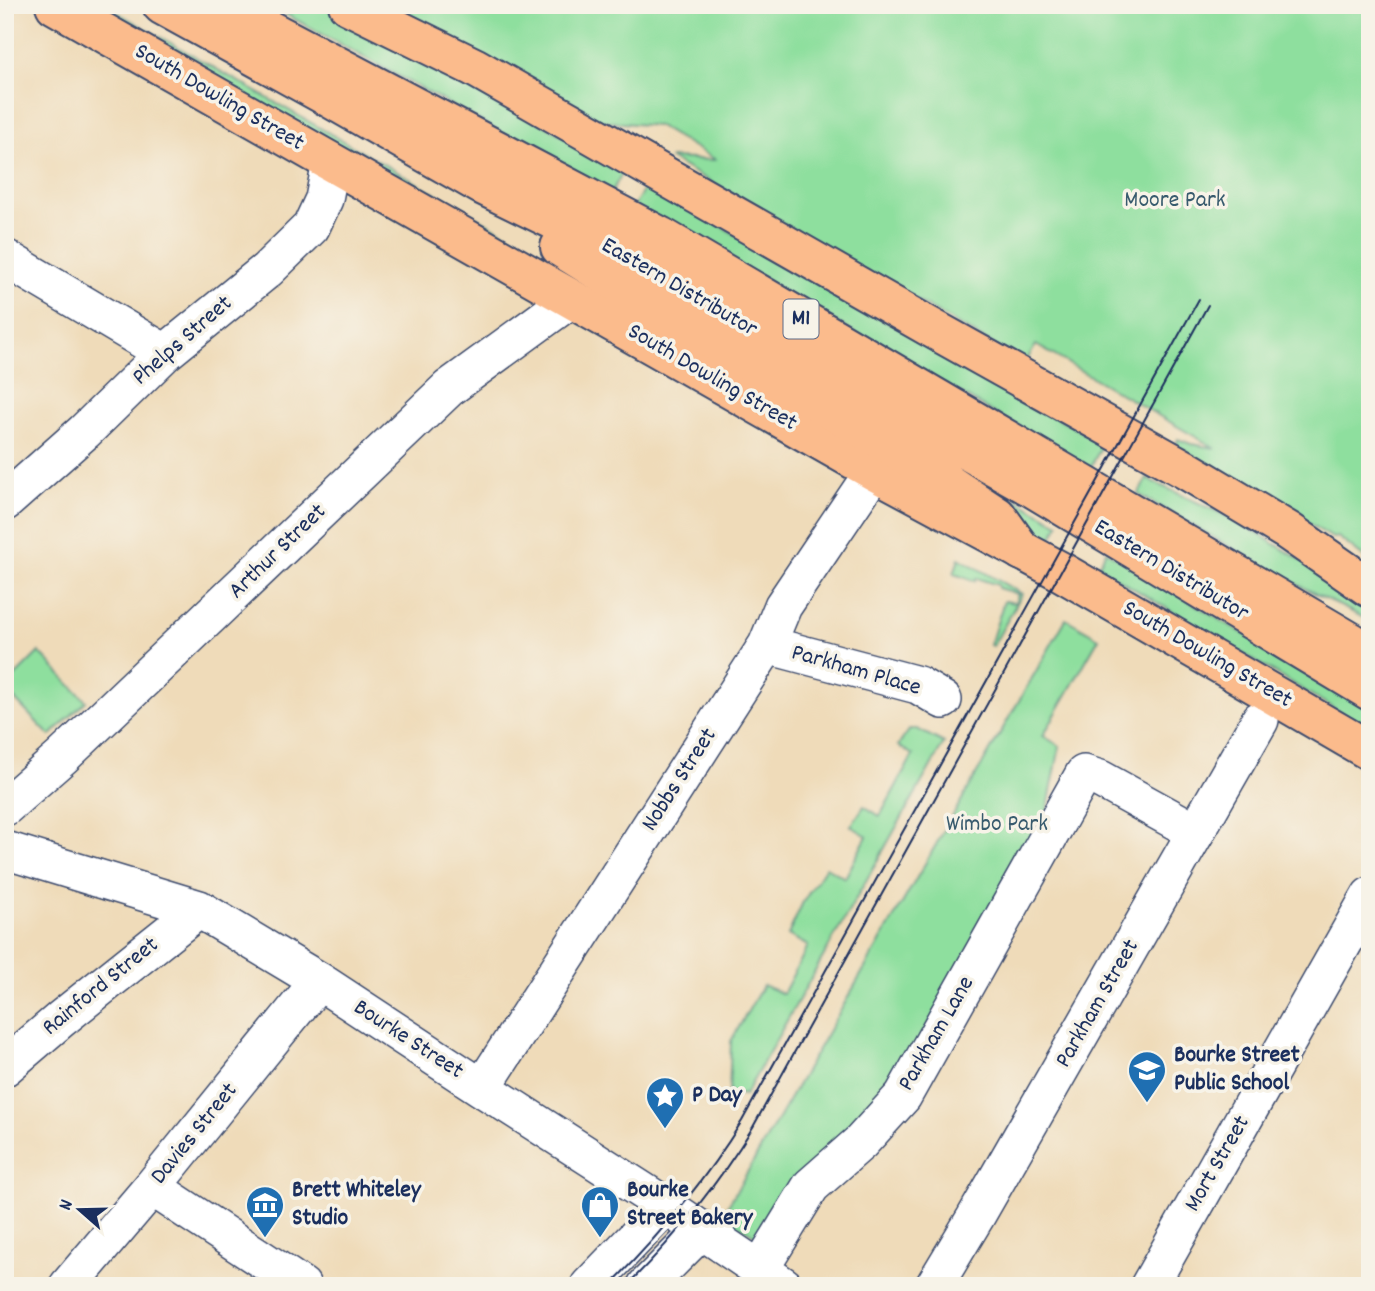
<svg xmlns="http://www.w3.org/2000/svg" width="1375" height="1291" viewBox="0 0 1375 1291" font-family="Dekko,sans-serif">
	<rect width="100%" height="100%" fill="#f7f3e8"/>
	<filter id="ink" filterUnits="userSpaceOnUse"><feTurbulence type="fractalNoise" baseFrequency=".0143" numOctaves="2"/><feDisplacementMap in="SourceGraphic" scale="14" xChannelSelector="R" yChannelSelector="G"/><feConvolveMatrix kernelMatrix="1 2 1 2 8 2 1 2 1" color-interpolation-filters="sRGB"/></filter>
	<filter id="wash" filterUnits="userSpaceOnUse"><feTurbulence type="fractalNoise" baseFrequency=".00686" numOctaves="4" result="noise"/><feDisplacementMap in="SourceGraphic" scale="28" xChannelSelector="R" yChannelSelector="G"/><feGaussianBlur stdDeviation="1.57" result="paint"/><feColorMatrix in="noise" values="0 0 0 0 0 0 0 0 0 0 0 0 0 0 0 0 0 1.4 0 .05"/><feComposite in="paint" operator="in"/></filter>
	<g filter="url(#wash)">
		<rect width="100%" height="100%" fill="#efdbb9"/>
		<!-- green -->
		<path fill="#8edf9e" stroke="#54877e" stroke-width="2" d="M 79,5 L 104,5 L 568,269 L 562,279 Z
			M 269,5 L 321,5 L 398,43 L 624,170 L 611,193 Z
			M 421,5 L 1370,5 L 1370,562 L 1338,537 L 1333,538 L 1176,445 L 1178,439 L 1191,444 L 1215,448 L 1036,345 L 1025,363 L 669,158 L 716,160 L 658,126 L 599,121 L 398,12 Z
			M 647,184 L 1103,444 L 1090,468 L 634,206 Z
			M 882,423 L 1059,524 L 1051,539 Z
			M 1147,479 L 1237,521 L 1370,602 L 1370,621 L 1290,581 L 1138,494 Z
			M 1106,551 L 1370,710 L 1370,730 L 1098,567 Z
			M 959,558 L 1022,594 L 993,646 L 990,645 L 1004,601 L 1015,603 L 1018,594 L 998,588 L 998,585 L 976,578 L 975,581 L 954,574 Z
			M 1066,619 L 1099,638 L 1043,736 L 1060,746 L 1044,827 L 886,1097 L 764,1241 L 722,1216 Z
			M 39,652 L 86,701 L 50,736 L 5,689 L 5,686 Z
			M 910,729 L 917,729 L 944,743 L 745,1095 L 729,1093 L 731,1041 L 763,985 L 783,994 L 808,946 L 788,935 L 803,902 L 826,867 L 845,878 L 867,836 L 851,826 L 864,806 L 880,816 L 913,755 L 898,746 Z"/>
	</g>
	<g filter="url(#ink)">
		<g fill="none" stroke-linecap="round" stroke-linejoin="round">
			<defs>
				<path id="minor" d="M 5,258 L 165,353
					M 5,502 L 84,432 L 165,353 L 267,270 L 311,227 L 324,199 L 331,162
					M 767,645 L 918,685 L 943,700
					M 5,807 L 62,757 L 449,388 L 560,307
					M 5,850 L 199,909 L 319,981 L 482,1088 L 666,1206 L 784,1286
					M 5,1067 L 61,1019 L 199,909
					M 482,1088 L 767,645 L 783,606 L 874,471
					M 152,1187 L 302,1286
					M 760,1269 L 811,1186 L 861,1142 L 903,1096 L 1084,774 L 1100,779 L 1196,832
					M 68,1286 L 152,1187 L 319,981
					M 589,1286 L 666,1206
					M 646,1286 L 702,1230
					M 934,1286 L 975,1218 L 1260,720
					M 1149,1286 L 1370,896"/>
				<path id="major" d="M 55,5 L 874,471 L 1060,571 L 1370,751
					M 348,5 L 474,67 L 928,326 L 1188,471 L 1288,531 L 1370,588"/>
				<path id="highway" d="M 162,5 L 323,94 L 482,185 L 599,242 L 1033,488 L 1370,691
					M 222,5 L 660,236 L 1370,653
					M 560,247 L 650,303 L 890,445 L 997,516 L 1022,551"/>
			</defs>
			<!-- minor casing -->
			<use href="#minor" stroke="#3b496c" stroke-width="40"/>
			<!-- major casing -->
			<use href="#major" stroke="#3b496c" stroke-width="42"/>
			<!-- highway casing -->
			<use href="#highway" stroke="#3b496c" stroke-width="42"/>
			<!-- minor -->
			<use href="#minor" stroke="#fff" stroke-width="37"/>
			<!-- major -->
			<use href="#major" stroke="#fbbb8c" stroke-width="38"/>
			<!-- highway -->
			<use href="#highway" stroke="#fbbb8c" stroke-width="38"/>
			<!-- tram -->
			<path stroke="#1b2f5e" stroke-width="2" d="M 609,1286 C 660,1235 704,1182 742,1121 L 1199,299
				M 626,1286 C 675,1238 717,1185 753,1127 L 1208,305"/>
		</g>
	</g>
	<!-- icons -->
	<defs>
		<symbol id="school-pin" viewBox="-11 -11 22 30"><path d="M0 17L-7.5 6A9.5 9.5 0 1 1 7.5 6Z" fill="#1f6fb2" stroke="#f7f3e8"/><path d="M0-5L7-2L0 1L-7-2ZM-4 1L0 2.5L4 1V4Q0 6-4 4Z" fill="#fff"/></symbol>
		<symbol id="sight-pin" viewBox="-11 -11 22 30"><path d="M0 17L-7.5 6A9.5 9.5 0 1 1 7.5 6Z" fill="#1f6fb2" stroke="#f7f3e8"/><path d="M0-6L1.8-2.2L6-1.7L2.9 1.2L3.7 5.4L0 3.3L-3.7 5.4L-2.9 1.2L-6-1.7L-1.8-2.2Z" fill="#fff"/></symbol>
		<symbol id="museum-pin" viewBox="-11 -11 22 30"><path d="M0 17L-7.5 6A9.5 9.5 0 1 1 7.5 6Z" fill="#1f6fb2" stroke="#f7f3e8"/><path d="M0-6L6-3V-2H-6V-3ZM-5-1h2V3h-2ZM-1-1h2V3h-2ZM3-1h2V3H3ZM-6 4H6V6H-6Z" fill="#fff"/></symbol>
		<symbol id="shop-pin" viewBox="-11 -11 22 30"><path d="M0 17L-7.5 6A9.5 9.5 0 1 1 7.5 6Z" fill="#1f6fb2" stroke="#f7f3e8"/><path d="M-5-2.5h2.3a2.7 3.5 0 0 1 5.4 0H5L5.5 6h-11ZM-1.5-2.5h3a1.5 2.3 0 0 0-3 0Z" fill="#fff"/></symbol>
	</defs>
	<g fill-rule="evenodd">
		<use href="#school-pin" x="1125" y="1048" width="44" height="60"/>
		<use href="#sight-pin" x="643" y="1074" width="44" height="60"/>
		<use href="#museum-pin" x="243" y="1183" width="44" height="60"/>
		<use href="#shop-pin" x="578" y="1183" width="44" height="60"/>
	</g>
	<g text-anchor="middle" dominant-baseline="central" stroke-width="7" stroke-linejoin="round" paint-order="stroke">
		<!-- shield labels -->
		<rect fill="#f7f3e8" stroke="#5d6a87" stroke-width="2" x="783.5" y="299.5" width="35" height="39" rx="5"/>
		<g font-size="23" font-weight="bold" fill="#1b2f5e">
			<text x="801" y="319">M1</text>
		</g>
		<!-- street labels -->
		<g font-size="24" fill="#1b2f5e" stroke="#f7f3e8">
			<text transform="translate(219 98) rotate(30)">South Dowling Street</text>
			<text transform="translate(679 288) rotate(30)">Eastern Distributor</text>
			<text transform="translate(183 341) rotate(-41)">Phelps Street</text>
			<text transform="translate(712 378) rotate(30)">South Dowling Street</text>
			<text transform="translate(278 552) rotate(-44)">Arthur Street</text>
			<text transform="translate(1171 571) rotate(31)">Eastern Distributor</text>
			<text transform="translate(1207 655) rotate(30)">South Dowling Street</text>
			<text transform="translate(856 671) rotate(16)">Parkham Place</text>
			<text transform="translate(680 780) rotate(-57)">Nobbs Street</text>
			<text transform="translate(101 987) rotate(-39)">Rainford Street</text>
			<text transform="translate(1098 1004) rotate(-60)">Parkham Street</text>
			<text transform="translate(937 1034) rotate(-60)">Parkham Lane</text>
			<text transform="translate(408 1040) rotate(33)">Bourke Street</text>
			<text transform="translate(195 1134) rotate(-51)">Davies Street</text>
			<text transform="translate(1218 1164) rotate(-60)">Mort Street</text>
		</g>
		<!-- park labels -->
		<g font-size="24" fill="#385b6e" stroke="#f7f3e8">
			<text x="1175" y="201">Moore Park</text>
			<text x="997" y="825">Wimbo Park</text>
		</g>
		<!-- poi labels -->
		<g font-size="24" font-weight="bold" fill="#1b2f5e" stroke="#f7f3e8" text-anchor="start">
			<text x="1174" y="1056">Bourke Street<tspan x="1174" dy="28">Public School</tspan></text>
			<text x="692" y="1096">P Day</text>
			<text x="292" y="1191">Brett Whiteley<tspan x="292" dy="28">Studio</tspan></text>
			<text x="627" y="1191">Bourke<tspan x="627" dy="28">Street Bakery</tspan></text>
		</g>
	</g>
	<!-- margin -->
	<rect width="1375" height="1291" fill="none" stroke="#f7f3e8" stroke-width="28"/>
	<!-- north arrow -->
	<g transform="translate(80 1210) rotate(290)" stroke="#f7f3e8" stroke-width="5" paint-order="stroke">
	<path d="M0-5L12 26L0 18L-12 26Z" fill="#1b2f5e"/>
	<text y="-10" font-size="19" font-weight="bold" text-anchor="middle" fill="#1b2f5e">N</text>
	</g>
</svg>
